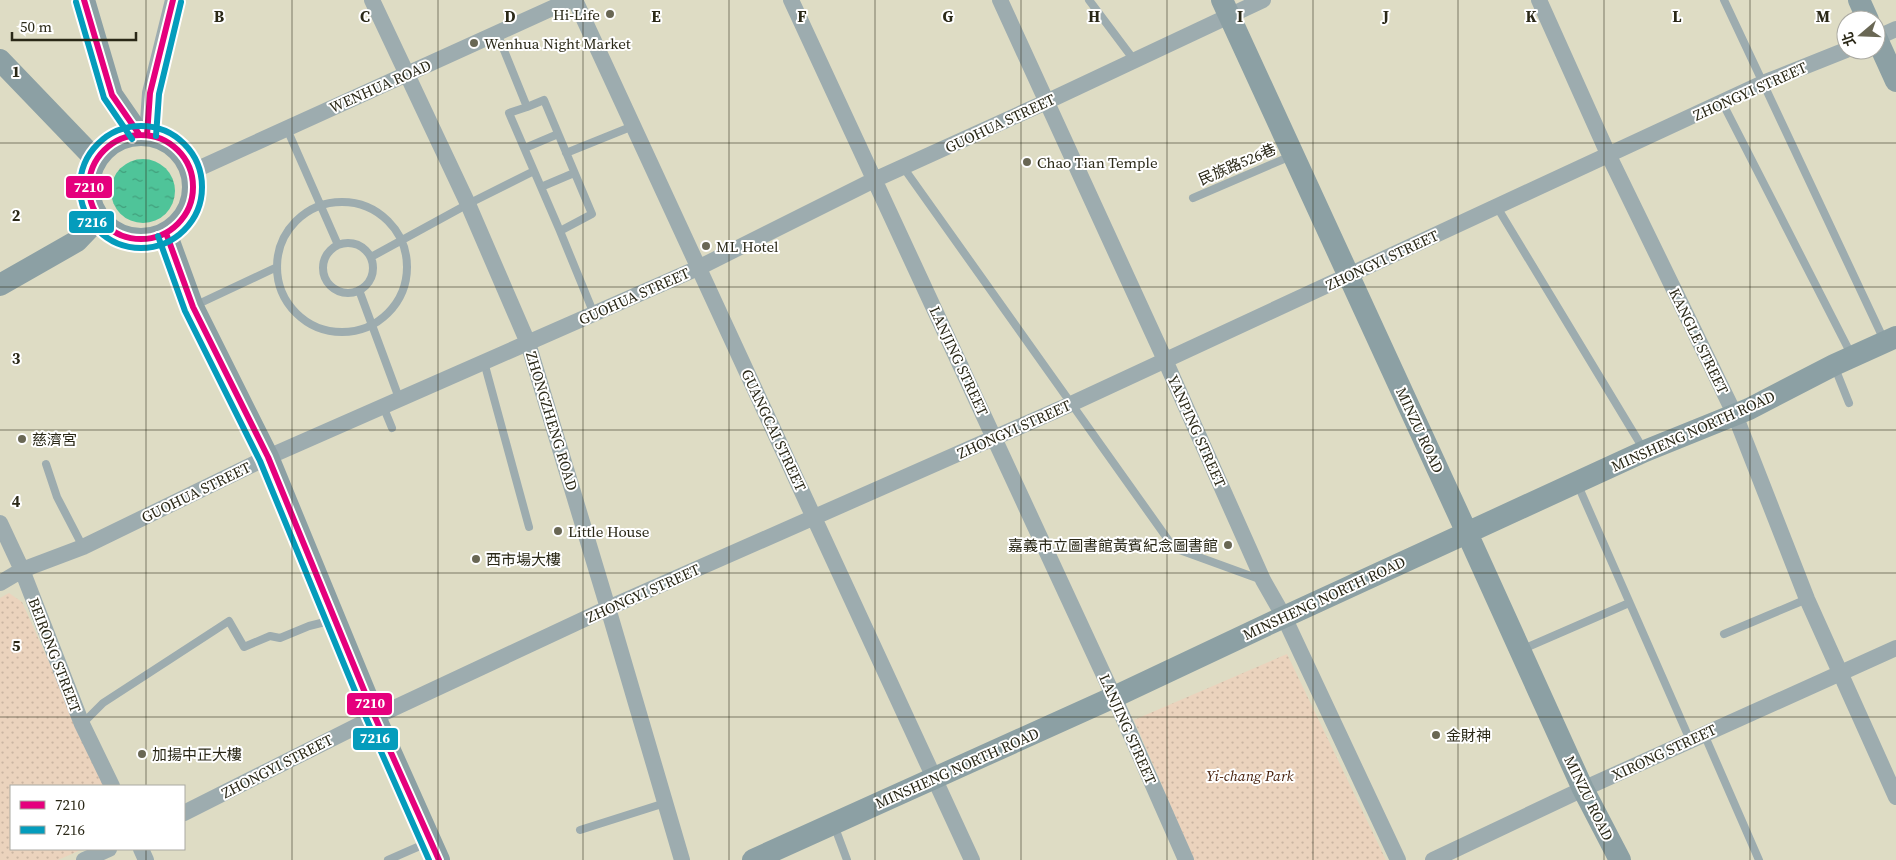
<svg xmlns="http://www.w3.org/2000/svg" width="1896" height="860" viewBox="0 0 1896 860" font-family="'Source Serif 4','Noto Sans TC',serif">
	<defs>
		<pattern id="park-dots" width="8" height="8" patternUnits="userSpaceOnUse" patternTransform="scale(1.25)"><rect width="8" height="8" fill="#ebd3bd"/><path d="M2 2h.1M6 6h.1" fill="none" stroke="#cab5a2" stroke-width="1.8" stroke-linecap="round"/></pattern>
		<pattern id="water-ripples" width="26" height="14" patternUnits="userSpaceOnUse" patternTransform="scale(1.25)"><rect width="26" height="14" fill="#4fc499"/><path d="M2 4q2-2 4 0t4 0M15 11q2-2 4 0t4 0" fill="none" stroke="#429f7c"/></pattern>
	</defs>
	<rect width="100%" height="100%" fill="#dedcc4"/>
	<!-- park -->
	<path fill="url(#park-dots)" d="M 9,593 L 22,602 L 105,786 L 11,786 L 11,849 L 83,849 L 58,860 L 0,860 L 0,598 Z
		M 1287,654 L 1386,860 L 1194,860 L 1134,720 Z"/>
	<!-- water -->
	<path fill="url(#water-ripples)" d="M111 191a32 32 0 1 1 64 0a32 32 0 1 1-64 0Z"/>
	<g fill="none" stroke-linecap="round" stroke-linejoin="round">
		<!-- lane -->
		<path stroke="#9dacaf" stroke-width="8" d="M 1089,0 L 1134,60
			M 1724,0 L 1884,340
			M 497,33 L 527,107 L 509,113 L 560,231 L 592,214 L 544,100 L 527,107
			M 1722,102 L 1851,354
			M 287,129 L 338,245
			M 525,148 L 558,134
			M 566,153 L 633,126
			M 903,167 L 1174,548 L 1262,580
			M 541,187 L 574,173
			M 1193,198 L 1291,156
			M277 267a65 65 0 1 1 130 0a65 65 0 1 1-130 0Z
			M 1497,207 L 1644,450
			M 560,231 L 594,314
			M323 268a25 25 0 1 1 50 0a25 25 0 1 1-50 0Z
			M 371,257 L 468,204 L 534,171
			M 359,290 L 399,398
			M 194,306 L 277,267
			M 484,362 L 529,527
			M 1835,368 L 1849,403
			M 383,406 L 392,428
			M 46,464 L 57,497 L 83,547
			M 1577,483 L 1690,740
			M 1724,634 L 1807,599
			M 1521,650 L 1629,603
			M 82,724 L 103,703 L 229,621 L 244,647 L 270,636 L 280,638 L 309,626 L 333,620
			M 1704,734 L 1759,860
			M 834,825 L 847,860
			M 580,830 L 665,803
			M 388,860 L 429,842"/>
		<!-- street -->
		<path stroke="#9dacaf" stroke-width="16" d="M 372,0 L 468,204 L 528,343 L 608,608 L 682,860
			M 575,0 L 972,860
			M 791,0 L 1114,697 L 1186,860
			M 1000,0 L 1165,360 L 1263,580 L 1284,617 L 1398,860
			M 1539,0 L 1609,156 L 1735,415 L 1807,599 L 1896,797
			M 1876,38 L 1896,29
			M 147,135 L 150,93 L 173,0
			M 191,172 L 570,0
			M 0,523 L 22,570 L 82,724 L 112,786
			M 0,583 L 22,570 L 83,547 L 268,457 L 698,268 L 874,180 L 1046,102 L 1263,0
			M 184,813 L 375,717 L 608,608 L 1071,404 L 1763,83 L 1846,50
			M 141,849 L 146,860
			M 84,860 L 109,849
			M 1433,860 L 1583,789 L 1896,648"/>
		<!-- secondary -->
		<path stroke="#8ca0a4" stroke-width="22" d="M 84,0 L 112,95 L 139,134
			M 1222,0 L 1467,533 L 1583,789 L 1620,860
			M 1859,0 L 1868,20
			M 1876,37 L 1896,81
			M 0,60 L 96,160
			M89 187a52 52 0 1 1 104 0a52 52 0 1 1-104 0Z
			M 166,233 L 193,307 L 268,457 L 375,717 L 439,860
			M 0,285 L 77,241 L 99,218
			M 753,860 L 1114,697 L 1273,622 L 1645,451 L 1749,409 L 1834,365 L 1896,337"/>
		<defs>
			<path id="bus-1" d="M 84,0 L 112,95 L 139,134
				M 147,135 L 150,93 L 173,0
				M89 187a52 52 0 1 1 104 0a52 52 0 1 1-104 0Z
				M 166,233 L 193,307 L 268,457 L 375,717 L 439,860"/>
			<path id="bus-2" d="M 76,2 L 104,98 L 132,139
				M80 187a61 61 0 1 1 122 0a61 61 0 1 1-122 0Z
				M 156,136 L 159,94 L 181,2
				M 158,236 L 185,311 L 260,461 L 367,720 L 429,860"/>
		</defs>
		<!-- bus-1 casing -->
		<use href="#bus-1" stroke="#fff" stroke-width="10"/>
		<!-- bus-2 casing -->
		<use href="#bus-2" stroke="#fff" stroke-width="10"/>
		<!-- bus-1 -->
		<use href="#bus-1" stroke="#e5007d" stroke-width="6"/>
		<!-- bus-2 -->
		<use href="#bus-2" stroke="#049cbc" stroke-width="6"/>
	</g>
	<!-- grid -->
	<path fill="none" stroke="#2a2817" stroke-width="1" stroke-opacity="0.55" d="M 146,0 L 146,786M 292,0 L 292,860M 438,0 L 438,860M 583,0 L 583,860M 729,0 L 729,860M 875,0 L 875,860M 1021,0 L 1021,860M 1167,0 L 1167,860M 1313,0 L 1313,860M 1458,0 L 1458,860M 1604,0 L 1604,860M 1750,0 L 1750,860M 0,143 L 1896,143M 0,287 L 1896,287M 0,430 L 1896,430M 0,573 L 1896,573M 0,717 L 1896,717M 146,849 L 146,860"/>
	<!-- markers -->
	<g fill="#696754" stroke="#fff" stroke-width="2">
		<circle cx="610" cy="14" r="5"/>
		<circle cx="474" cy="43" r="5"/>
		<circle cx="1027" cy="162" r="5"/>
		<circle cx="706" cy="246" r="5"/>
		<circle cx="22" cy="439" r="5"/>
		<circle cx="558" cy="531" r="5"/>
		<circle cx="1228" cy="545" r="5"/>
		<circle cx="476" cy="559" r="5"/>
		<circle cx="1436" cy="735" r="5"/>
		<circle cx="142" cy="754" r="5"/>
	</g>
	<g text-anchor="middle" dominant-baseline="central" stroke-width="4" stroke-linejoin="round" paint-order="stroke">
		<!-- poi labels -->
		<g font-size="15" fill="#2a2817" stroke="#fff" text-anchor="start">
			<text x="600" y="14" text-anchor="end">Hi-Life</text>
			<text x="484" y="43">Wenhua Night Market</text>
			<text x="1037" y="162">Chao Tian Temple</text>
			<text x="716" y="246">ML Hotel</text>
			<text x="32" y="439">慈濟宮</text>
			<text x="568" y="531">Little House</text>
			<text x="1218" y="545" text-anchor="end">嘉義市立圖書館黃賓紀念圖書館</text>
			<text x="486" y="559">西市場大樓</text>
			<text x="1446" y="735">金財神</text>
			<text x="152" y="754">加揚中正大樓</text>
		</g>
		<!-- street labels -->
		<g font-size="15" fill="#2a2817" stroke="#fff">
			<text transform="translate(380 86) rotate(-24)">WENHUA ROAD</text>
			<text transform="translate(1750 91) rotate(-24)">ZHONGYI STREET</text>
			<text transform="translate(1000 123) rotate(-25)">GUOHUA STREET</text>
			<text transform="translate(1237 164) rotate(-23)">民族路526巷</text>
			<text transform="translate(1382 260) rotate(-25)">ZHONGYI STREET</text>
			<text transform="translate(634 296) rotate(-24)">GUOHUA STREET</text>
			<text transform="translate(1699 341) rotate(64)">KANGLE STREET</text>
			<text transform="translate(959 361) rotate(65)">LANJING STREET</text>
			<text transform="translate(552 421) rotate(73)">ZHONGZHENG ROAD</text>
			<text transform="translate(1014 429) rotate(-24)">ZHONGYI STREET</text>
			<text transform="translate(774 430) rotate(65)">GUANGCAI STREET</text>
			<text transform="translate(1420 430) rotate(65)">MINZU ROAD</text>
			<text transform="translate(1197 431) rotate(66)">YANPING STREET</text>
			<text transform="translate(1693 431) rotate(-24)">MINSHENG NORTH ROAD</text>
			<text transform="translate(196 492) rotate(-26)">GUOHUA STREET</text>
			<text transform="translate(643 593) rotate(-24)">ZHONGYI STREET</text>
			<text transform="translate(1324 598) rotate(-25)">MINSHENG NORTH ROAD</text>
			<text transform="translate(55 655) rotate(69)">BEIRONG STREET</text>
			<text transform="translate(1128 729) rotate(66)">LANJING STREET</text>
			<text transform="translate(1664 752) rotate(-25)">XIRONG STREET</text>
			<text transform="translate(277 766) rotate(-27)">ZHONGYI STREET</text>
			<text transform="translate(957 768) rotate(-24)">MINSHENG NORTH ROAD</text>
			<text transform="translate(1589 798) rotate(64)">MINZU ROAD</text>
		</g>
		<!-- park labels -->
		<g font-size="15" font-style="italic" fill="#441c07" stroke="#fff">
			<text x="1250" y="775">Yi-chang Park</text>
		</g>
	</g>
	<g font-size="16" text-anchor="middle" font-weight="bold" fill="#2a2817" stroke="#fff" stroke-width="4" stroke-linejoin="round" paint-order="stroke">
		<text x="219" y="22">B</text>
		<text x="365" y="22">C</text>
		<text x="510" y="22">D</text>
		<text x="656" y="22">E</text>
		<text x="802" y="22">F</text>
		<text x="948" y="22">G</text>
		<text x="1094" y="22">H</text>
		<text x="1240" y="22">I</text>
		<text x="1386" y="22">J</text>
		<text x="1531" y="22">K</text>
		<text x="1677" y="22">L</text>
		<text x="1823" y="22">M</text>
		<text x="16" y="77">1</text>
		<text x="16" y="221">2</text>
		<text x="16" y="364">3</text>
		<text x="16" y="507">4</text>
		<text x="16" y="651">5</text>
	</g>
	<g stroke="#fff" stroke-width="2">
		<rect x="65" y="175" width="48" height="24" rx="5" fill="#e5007d"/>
		<rect x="68" y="210" width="47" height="24" rx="5" fill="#049cbc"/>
		<rect x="346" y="692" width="47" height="24" rx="5" fill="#e5007d"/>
		<rect x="352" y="727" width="47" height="24" rx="5" fill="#049cbc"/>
	</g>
	<g font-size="14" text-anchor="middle" font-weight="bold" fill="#fff">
		<text x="89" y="192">7210</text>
		<text x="92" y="227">7216</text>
		<text x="370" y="708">7210</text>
		<text x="375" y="743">7216</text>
	</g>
	<!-- legend -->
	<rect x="10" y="785" width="175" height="65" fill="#ffffff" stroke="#aaa9a2"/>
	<rect x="20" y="801" width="25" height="8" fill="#e5007d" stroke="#aaa9a2"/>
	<text x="55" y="810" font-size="15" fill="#2a2817">7210</text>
	<rect x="20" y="826" width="25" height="8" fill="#049cbc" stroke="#aaa9a2"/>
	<text x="55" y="835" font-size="15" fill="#2a2817">7216</text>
	<!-- north arrow -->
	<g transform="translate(1861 35) rotate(251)"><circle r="24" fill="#ffffff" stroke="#aaa9a2"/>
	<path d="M0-4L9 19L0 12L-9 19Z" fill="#696754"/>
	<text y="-8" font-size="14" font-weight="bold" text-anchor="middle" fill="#2a2817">北</text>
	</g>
	<!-- scale -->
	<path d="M12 32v8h124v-8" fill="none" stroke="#2a2817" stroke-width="2.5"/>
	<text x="20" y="32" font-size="15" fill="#2a2817" stroke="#ffffff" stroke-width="4" paint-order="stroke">50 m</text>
</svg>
